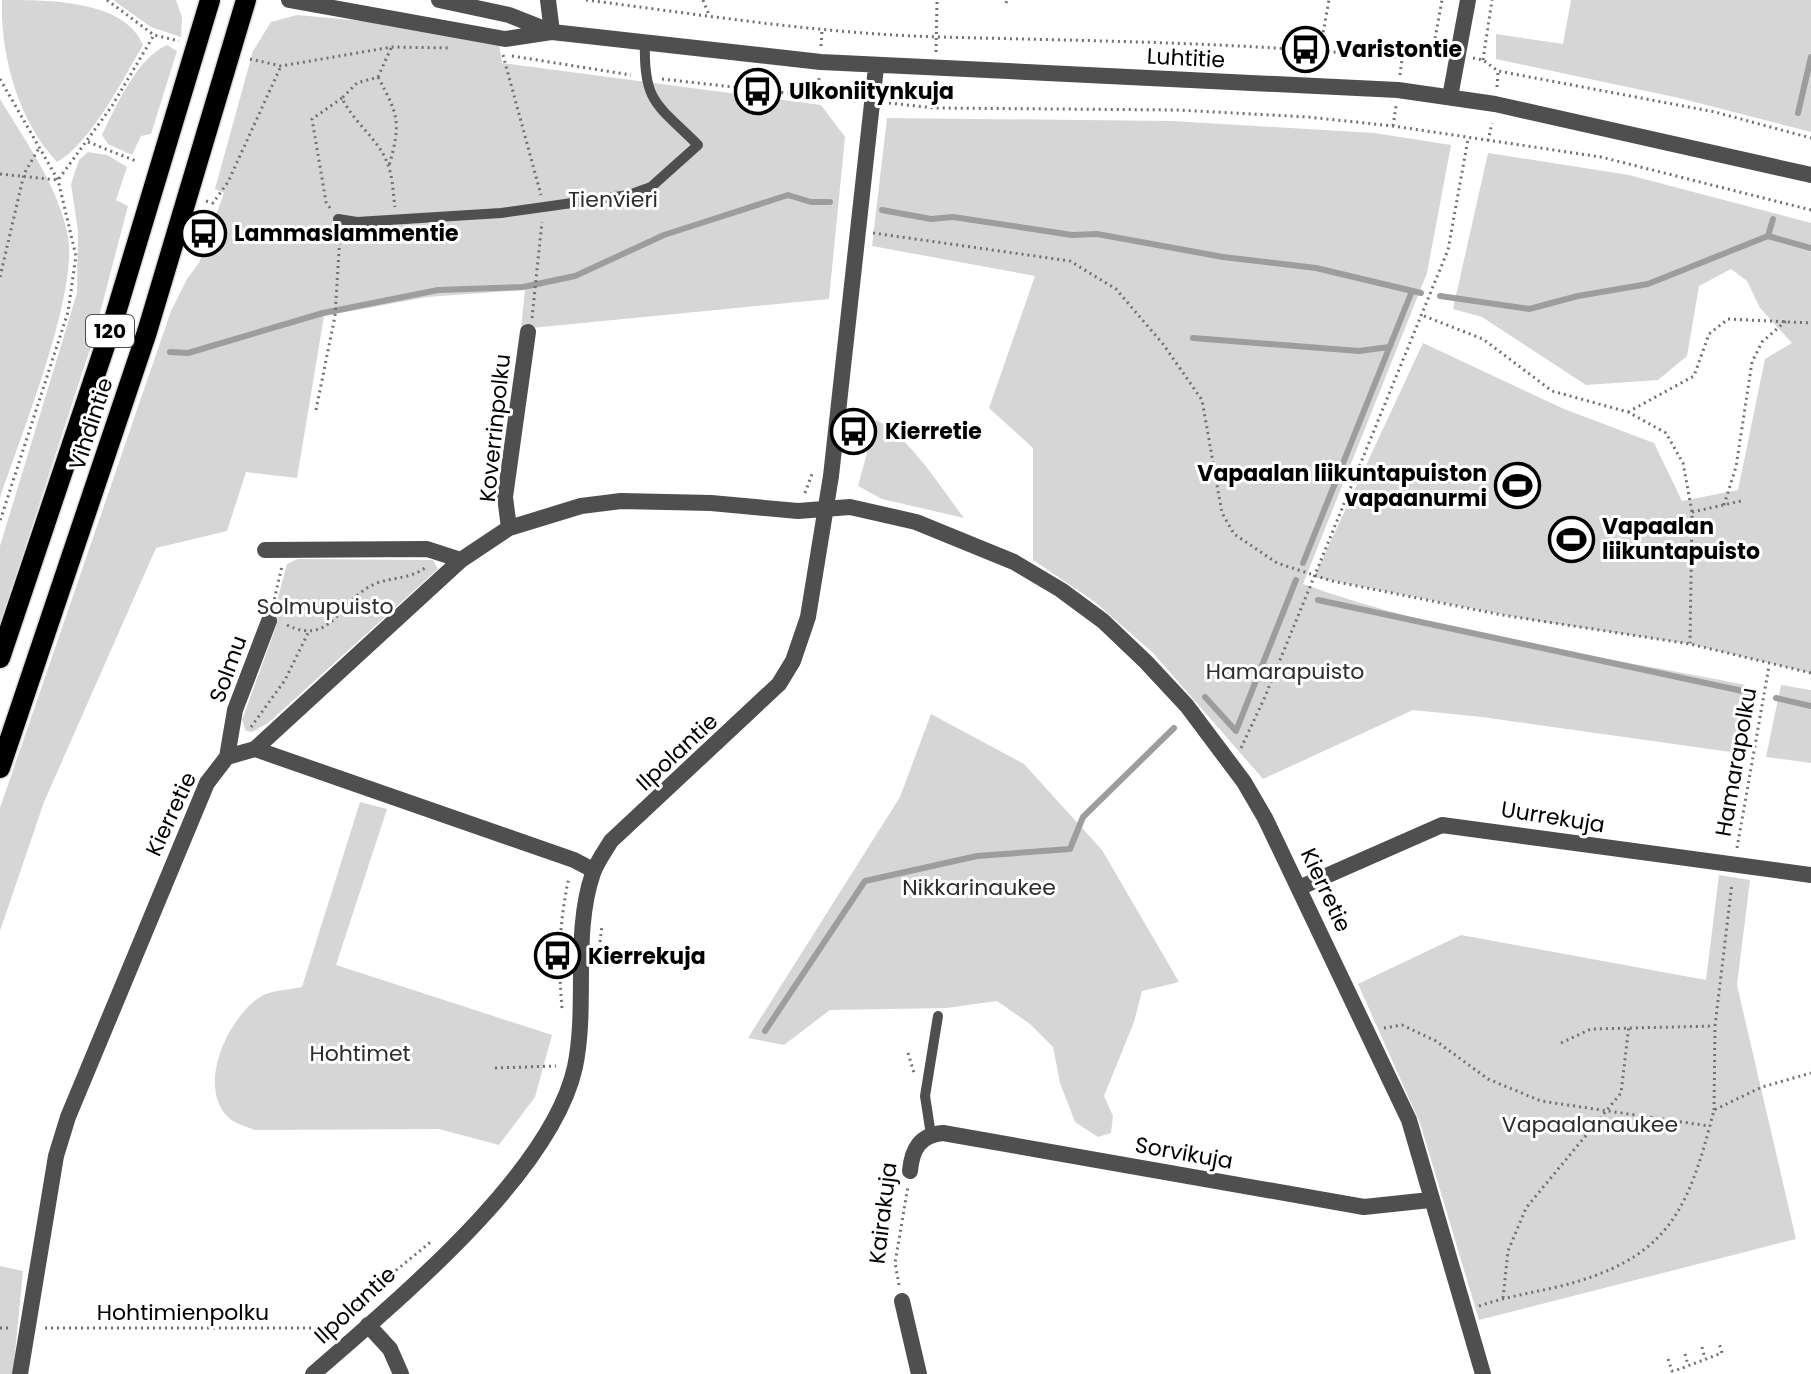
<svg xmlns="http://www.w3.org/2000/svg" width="1811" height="1374" viewBox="0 0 1811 1374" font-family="Poppins,sans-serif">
	<rect width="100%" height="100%" fill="#fff"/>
	<!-- green -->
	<path fill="#d6d6d6" d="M 2,0 C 49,0 125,0 143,45 C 123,79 91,143 57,162 C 19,122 0,56 2,0 Z
		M 113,0 L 176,0 L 182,17 L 181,37 L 151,27 Z
		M 1571,0 L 1811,0 L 1811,132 L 1679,98 L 1496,59 L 1496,34 L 1563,44 Z
		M 297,15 L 364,21 L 499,44 L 502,63 L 821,105 L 845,137 L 829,299 L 521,329 L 525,290 L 427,297 L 324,316 L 297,478 L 246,472 L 227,531 L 156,548 L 44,802 L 0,931 L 0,808 L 171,311 L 187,279 L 199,263 L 224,193 L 215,189 L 253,51 L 271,22 Z
		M 167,45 L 177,51 L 151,134 L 141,136 L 132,155 L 108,144 L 102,135 C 116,106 137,58 167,45 Z
		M 0,99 C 26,142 59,187 68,237 C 78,295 20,438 0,498 Z
		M 887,118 L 1172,121 L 1374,133 L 1451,145 L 1427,273 L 1303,584 C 1441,634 1601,656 1745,685 L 1738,753 L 1482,717 L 1413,710 L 1263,779 L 1153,653 L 1095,602 L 1033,560 L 1033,448 L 989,408 L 1035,276 L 872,246 Z
		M 88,152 L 107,155 L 127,167 L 116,200 L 128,206 L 92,343 L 0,624 L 0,546 L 77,293 L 78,231 L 71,184 L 79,160 Z
		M 1488,153 L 1629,175 L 1811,223 L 1811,673 L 1690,644 L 1531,620 L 1314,577 L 1423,343 L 1564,409 L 1654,443 L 1682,501 L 1738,490 L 1765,359 L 1792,343 L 1760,308 L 1747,281 L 1731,269 L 1699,286 L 1687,356 L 1658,380 L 1586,385 L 1482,317 L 1453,309 Z
		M 876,420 C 908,435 942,489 964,518 L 882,499 L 858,486 Z
		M 298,559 L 433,560 L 438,569 L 268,723 L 252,732 L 246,731 L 242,720 L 277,624 L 272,620 L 287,564 Z
		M 1781,685 L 1811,690 L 1811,763 L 1766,757 Z
		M 931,714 L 1024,764 L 1102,850 L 1179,982 L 1142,991 L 1134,1022 L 1104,1096 L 1113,1116 L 1111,1133 L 1098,1137 L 1075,1122 L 1060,1083 L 1053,1047 L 1030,1024 L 997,1001 L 947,1008 L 830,1010 L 784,1045 L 748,1038 L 900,797 Z
		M 360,802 L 387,809 L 336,965 L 552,1035 L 535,1097 L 499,1145 L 439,1129 L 255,1130 C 247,1127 234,1123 228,1117 C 196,1085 229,1017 260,997 C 270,990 290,990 302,987 Z
		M 1719,875 L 1750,880 L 1737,985 L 1796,1239 L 1479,1320 L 1420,1123 L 1358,984 L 1461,935 L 1706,980 Z
		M 0,1266 L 23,1271 L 13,1374 L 0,1374 Z"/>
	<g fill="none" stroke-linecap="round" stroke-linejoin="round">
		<!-- stream -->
		<path stroke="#9d9d9d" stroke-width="6" d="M 1798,113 L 1811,57
			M 882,210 L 931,219 L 953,217 L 1072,235 L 1097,234 L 1223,257 L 1316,268 L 1421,293
			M 1768,236 L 1811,248
			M 1768,236 L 1773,219
			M 1440,296 L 1529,309 L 1578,296 L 1648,284 L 1768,236
			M 1193,338 L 1359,351 L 1389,347
			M 170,352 L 188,353 L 323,313 L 438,290 L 523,287 L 575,276 L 664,235 L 788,195 L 811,202 L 830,202
			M 1303,563 L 1412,291
			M 1318,600 L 1752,693
			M 1205,697 L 1236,731 L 1296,580
			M 1776,698 L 1811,706
			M 765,1031 L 865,881 L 977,856 L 1070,849 L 1083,817 L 1174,728"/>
		<defs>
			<path id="primary" d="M 0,658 L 115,316 L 210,0
				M 0,768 L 147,332 L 246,0"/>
		</defs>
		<!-- primary casing -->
		<use href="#primary" stroke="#dbdbdb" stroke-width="23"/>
		<!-- path -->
		<path stroke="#717171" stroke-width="3" stroke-dasharray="2 4" stroke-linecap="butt" d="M 107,0 L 154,35 L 179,41
			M 586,0 C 704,15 822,34 941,37 C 1091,41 1239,42 1389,57 C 1407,58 1424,49 1442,52
			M 703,0 L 709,15
			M 1006,3 L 1007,0
			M 1298,29 L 1313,48
			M 821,46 L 822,30
			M 391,48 L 378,77 L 357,83 L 342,98 C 354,124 381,140 389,168 C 393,180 393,194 395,207
			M 1320,50 L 1329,0
			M 1433,50 L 1442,0
			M 936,52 L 937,2
			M 503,55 L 541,195
			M 512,56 L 631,75
			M 1473,58 L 1483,60 L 1498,71 L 1715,112 L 1811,138
			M 250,59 L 281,66 L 392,47 L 449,48
			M 1483,60 L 1492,0
			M 1400,75 L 1402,59
			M 378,77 C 399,116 401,123 389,166
			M 0,79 L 58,180 L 76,256 L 68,312 L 0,521
			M 662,79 L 857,101
			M 1497,87 L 1498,71
			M 817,98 L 819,78
			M 889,103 L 935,108 L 1177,110 L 1308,117 L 1393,126 L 1601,157 L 1811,210
			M 935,108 L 936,83
			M 1393,126 L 1396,106
			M 1488,141 L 1492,123
			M 88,142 L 136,161
			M 0,174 L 58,180 L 112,106 L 154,35
			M 206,201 L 213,203 L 228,182 L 281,66
			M 330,208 L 326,202 L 312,119 L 342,98
			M 873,233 L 1070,261 L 1116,289 L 1163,344 L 1202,400 L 1222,513 L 1234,534 L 1277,563 L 1332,581 L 1502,615 L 1690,644 L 1811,673
			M 0,277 L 24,174 L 39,148
			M 1424,316 L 1483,339 L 1552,391 L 1628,412 L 1666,433 L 1683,463 L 1692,512 L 1690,643
			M 532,318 L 542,222
			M 316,410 L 335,316 L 340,235
			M 1628,412 L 1694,376 L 1709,334 L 1728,319 L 1811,323
			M 805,493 L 812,474
			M 1724,505 L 1736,467 L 1752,362 L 1762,342 L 1786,321
			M 1692,512 L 1741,501
			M 273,605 L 282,566
			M 287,625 C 333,648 340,597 377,583 C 394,577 409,579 425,568
			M 251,727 L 285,680 L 309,631
			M 1241,748 L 1264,699 L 1448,250 L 1468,139
			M 1737,848 L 1769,666
			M 600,942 L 602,925
			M 562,1008 C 558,962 559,923 569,877
			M 1384,1028 L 1402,1025 L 1436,1041 L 1488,1079 L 1541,1101 L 1709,1126
			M 1561,1043 L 1591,1029 L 1714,1026
			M 908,1053 L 914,1073
			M 495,1068 L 556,1066
			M 1714,1110 L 1715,1026 L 1732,883
			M 899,1285 L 895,1263 L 908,1186
			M 1503,1298 L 1508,1251 L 1526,1208 L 1621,1093 L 1629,1025
			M 1479,1306 C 1505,1297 1531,1293 1557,1287 C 1668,1260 1688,1212 1714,1110 L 1762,1087 L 1811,1073
			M 0,1328 L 9,1328
			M 45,1328 L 337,1328
			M 336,1329 L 377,1286 L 433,1240
			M 1702,1347 L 1705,1359
			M 1685,1354 L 1688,1365
			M 1668,1359 L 1672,1371 L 1677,1370 L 1722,1353 L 1719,1343"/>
		<!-- service -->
		<path stroke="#4f4f4f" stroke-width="10" d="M 338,219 L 357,222 L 501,213 L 629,195 L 651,187 L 698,145 C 658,105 643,103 645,43
			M 931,1135 L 925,1096 L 938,1016"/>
		<!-- minor -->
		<path stroke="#4f4f4f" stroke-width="16" d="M 548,0 L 552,32
			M 1450,97 L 1468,0
			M 509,528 L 505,497 L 528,332
			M 265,550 L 427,549 L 461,560
			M 255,749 L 574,860 L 593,870
			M 227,757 L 235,710 L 269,621
			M 1301,887 L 1442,825 L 1811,875
			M 910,1171 C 912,1149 920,1135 943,1133 L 1364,1207 L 1430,1200
			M 902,1301 L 919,1374
			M 368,1325 L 390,1349 L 401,1374
			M 20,1374 L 56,1156 L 68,1117 L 207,783 L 227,757 L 255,749 L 461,560 L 509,528 L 581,506 L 621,501 L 711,503 L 798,511 L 850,507 L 916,522 L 1014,562 L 1061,590 L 1103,621 L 1146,662 L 1187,706 L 1244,782 L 1265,818 L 1409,1120 L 1483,1374"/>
		<!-- tertiary -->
		<path stroke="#4f4f4f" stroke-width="16" d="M 289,0 L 505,39 L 551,32
			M 439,0 L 509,15 L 552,32 L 821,62 L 1398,90 L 1495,104 L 1811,175
			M 313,1374 C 395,1302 551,1175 575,1067 C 588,1004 572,934 593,873 C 597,862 605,851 611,841 L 779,684 L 793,661 L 808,617 L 831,476 L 876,67"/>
		<!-- primary -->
		<use href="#primary" stroke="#000" stroke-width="20"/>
	</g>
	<!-- icons -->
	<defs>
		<symbol id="bus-ring" viewBox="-11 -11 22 22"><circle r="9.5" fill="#fff" stroke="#000" stroke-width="1.5"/><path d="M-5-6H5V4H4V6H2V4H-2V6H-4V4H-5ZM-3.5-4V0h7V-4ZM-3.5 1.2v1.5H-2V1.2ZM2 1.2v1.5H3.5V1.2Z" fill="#000"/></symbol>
		<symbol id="stadium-ring" viewBox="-11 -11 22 22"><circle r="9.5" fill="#fff" stroke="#000" stroke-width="1.5"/><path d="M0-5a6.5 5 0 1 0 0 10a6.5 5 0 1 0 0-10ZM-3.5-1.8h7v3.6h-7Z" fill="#000"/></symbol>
	</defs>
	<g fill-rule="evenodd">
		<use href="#bus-ring" x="1280" y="24" width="51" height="51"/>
		<use href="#bus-ring" x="732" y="66" width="51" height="51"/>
		<use href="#bus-ring" x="178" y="208" width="51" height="51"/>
		<use href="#bus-ring" x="828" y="406" width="51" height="51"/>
		<use href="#stadium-ring" x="1492" y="460" width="51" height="51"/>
		<use href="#stadium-ring" x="1546" y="514" width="51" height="51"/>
		<use href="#bus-ring" x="532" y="930" width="51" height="51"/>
	</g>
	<g text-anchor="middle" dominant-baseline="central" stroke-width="6" stroke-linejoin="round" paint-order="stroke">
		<!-- shield labels -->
		<rect fill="#fff" stroke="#4c4c4c" stroke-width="2" x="86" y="315" width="48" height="32" rx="6"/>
		<g font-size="20" font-weight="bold" fill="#000">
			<text x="110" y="331">120</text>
		</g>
		<!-- poi labels -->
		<g font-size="22" font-weight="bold" fill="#000" stroke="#fff" text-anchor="start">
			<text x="1336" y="49">Varistontie</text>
			<text x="789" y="91">Ulkoniitynkuja</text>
			<text x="234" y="233">Lammaslammentie</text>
			<text x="885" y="431">Kierretie</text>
			<text x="1487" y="473" text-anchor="end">Vapaalan liikuntapuiston<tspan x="1487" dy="25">vapaanurmi</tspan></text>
			<text x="1602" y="526">Vapaalan<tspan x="1602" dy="25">liikuntapuisto</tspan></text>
			<text x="588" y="956">Kierrekuja</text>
		</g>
		<!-- street labels -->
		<g font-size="22" fill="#000" stroke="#fff">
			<text transform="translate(1186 58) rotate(3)">Luhtitie</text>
			<text transform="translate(91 424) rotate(-72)">Vihdintie</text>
			<text transform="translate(495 428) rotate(-84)">Koverrinpolku</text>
			<text transform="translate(228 669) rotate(-70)">Solmu</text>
			<text transform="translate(677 752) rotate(-43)">Ilpolantie</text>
			<text transform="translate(1736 762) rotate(-80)">Hamarapolku</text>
			<text transform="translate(171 814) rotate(-65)">Kierretie</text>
			<text transform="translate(1553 817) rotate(9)">Uurrekuja</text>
			<text transform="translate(1326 890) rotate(65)">Kierretie</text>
			<text transform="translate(1184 1153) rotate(10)">Sorvikuja</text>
			<text transform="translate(883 1213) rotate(-83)">Kairakuja</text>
			<text transform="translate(355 1305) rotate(-43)">Ilpolantie</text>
			<text x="183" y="1312">Hohtimienpolku</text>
		</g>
		<!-- park labels -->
		<g font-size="22" fill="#2d2d2d" stroke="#fff">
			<text x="613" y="199">Tienvieri</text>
			<text x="325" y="606">Solmupuisto</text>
			<text x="1285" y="671">Hamarapuisto</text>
			<text x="979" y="887">Nikkarinaukee</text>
			<text x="360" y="1053">Hohtimet</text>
			<text x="1590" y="1124">Vapaalanaukee</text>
		</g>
	</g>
</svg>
